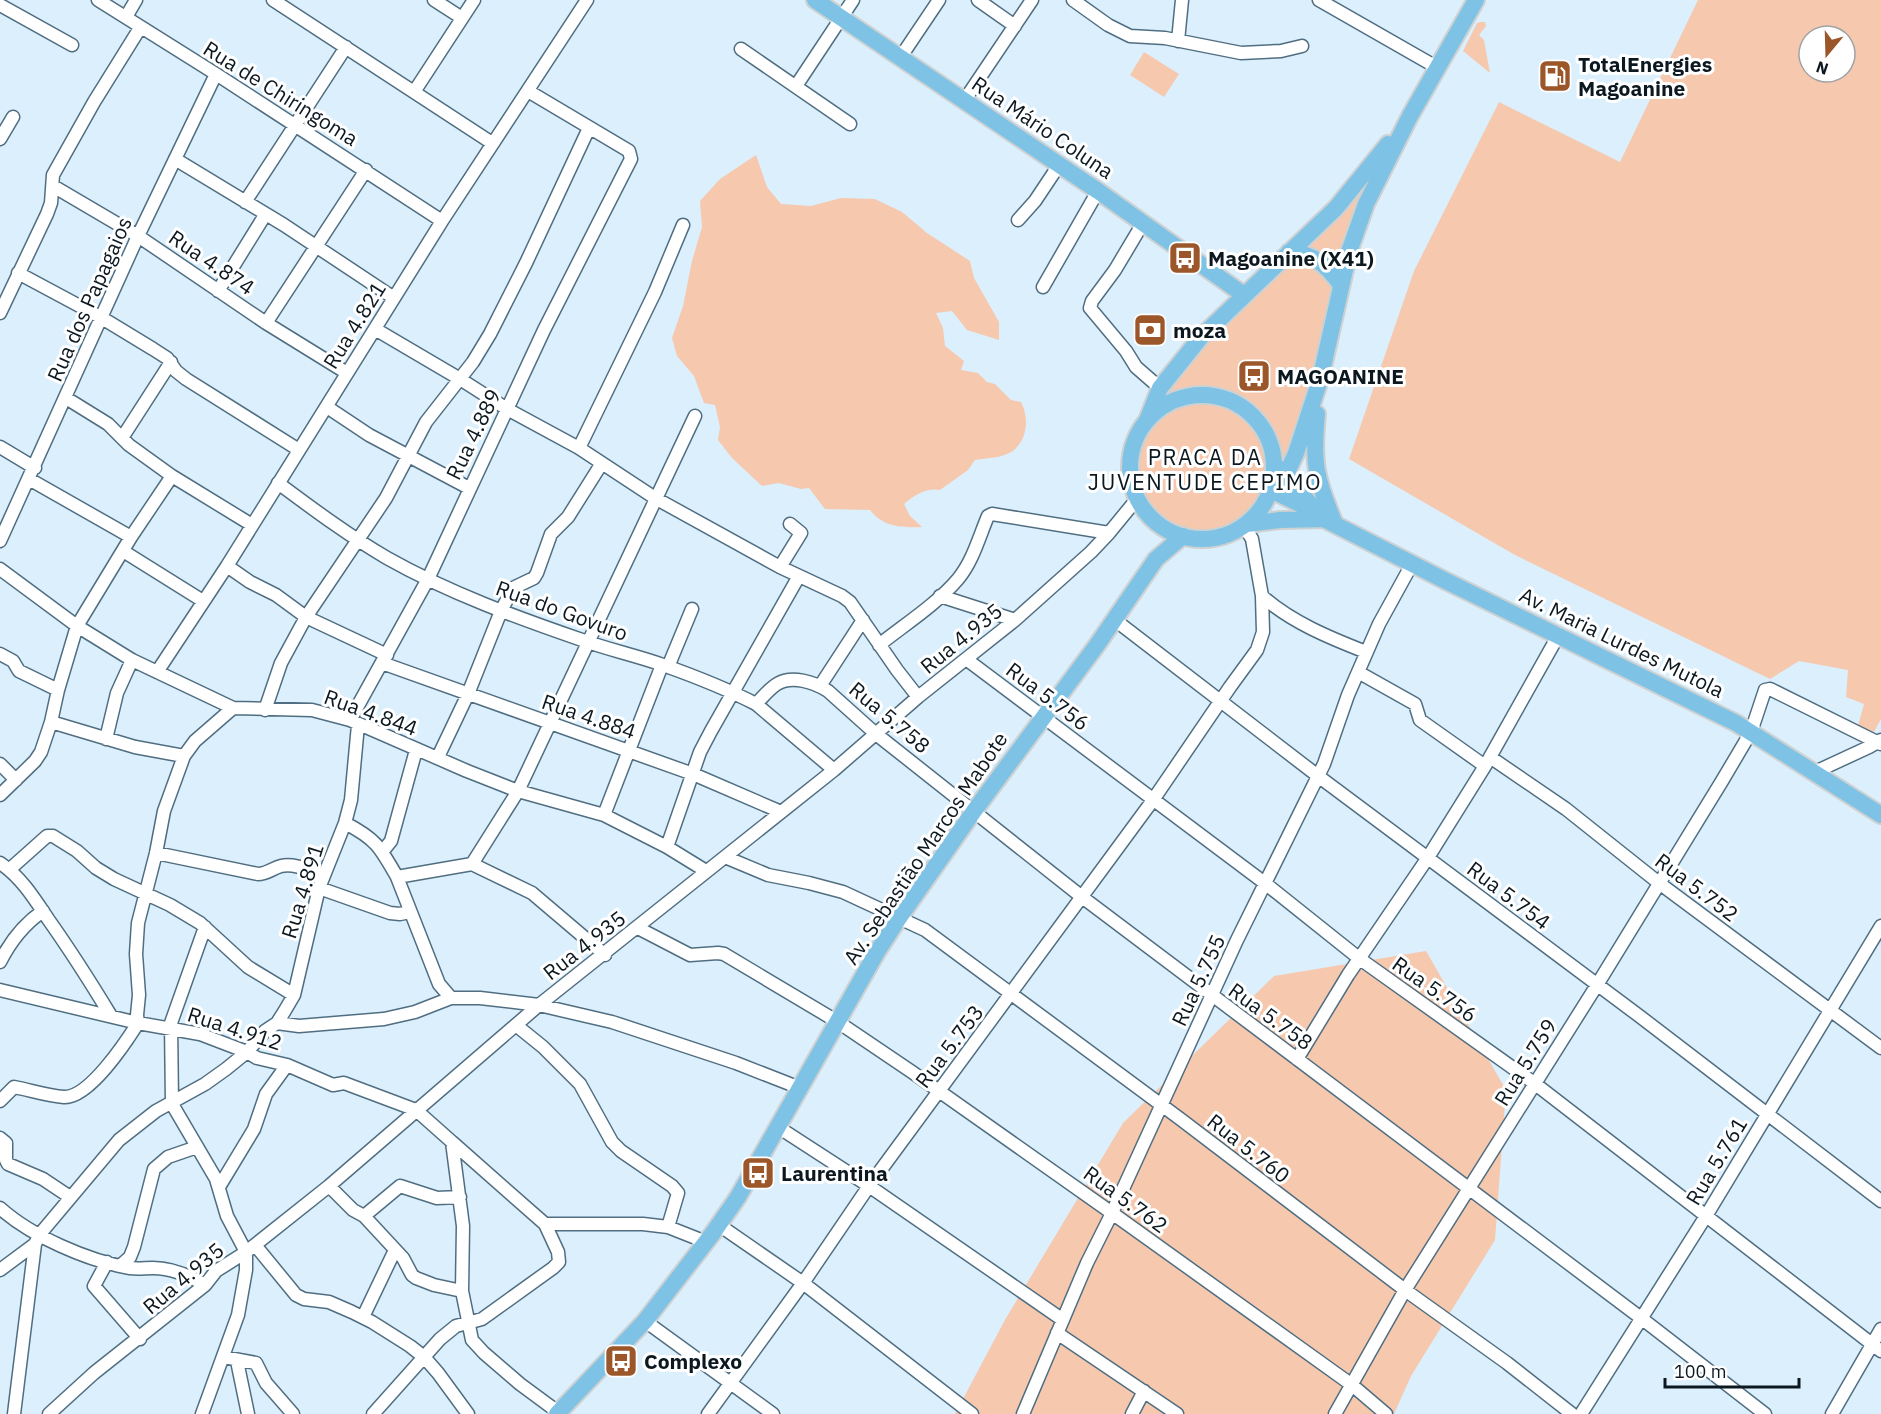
<svg xmlns="http://www.w3.org/2000/svg" width="1881" height="1414" viewBox="0 0 1881 1414" font-family="'IBM Plex Sans',sans-serif">
	<rect width="100%" height="100%" fill="#dceffd"/>
	<!-- green -->
	<path fill="#f6c8ae" fill-rule="evenodd" d="M 1698,0 L 1881,0 L 1881,719 L 1874,732 L 1858,726 L 1864,704 L 1846,697 L 1848,670 L 1799,661 L 1770,679 L 1515,555 L 1349,459 L 1414,271 L 1499,102 L 1620,162 ZM 1809,36 L 1845,36 L 1845,72 L 1809,72 Z
		M 1481,22 L 1485,22 L 1486,26 L 1479,35 L 1484,40 L 1490,73 L 1463,51 L 1477,23 Z
		M 1144,52 L 1179,74 L 1164,97 L 1130,75 Z
		M 1410,116 C 1396,141 1383,167 1369,192 C 1363,204 1354,215 1350,228 C 1332,277 1328,328 1315,378 C 1310,397 1302,415 1296,434 C 1286,462 1275,491 1256,515 C 1214,566 1127,528 1130,463 C 1131,440 1146,417 1156,397 Z
		M 756,155 L 767,187 L 781,204 L 811,206 L 841,198 L 875,199 L 902,212 L 927,233 L 970,261 L 974,278 L 999,322 L 999,340 L 967,330 L 952,311 L 936,313 L 943,328 L 945,346 L 964,361 L 961,370 L 978,373 L 987,382 L 995,384 L 1011,400 L 1021,402 C 1029,417 1028,439 1013,451 C 1003,458 987,458 975,460 L 968,470 L 940,490 C 927,487 912,496 904,504 L 910,516 L 922,527 C 902,528 883,527 870,510 L 825,509 L 809,488 L 801,489 L 779,483 L 762,486 L 732,458 L 718,440 L 720,427 L 715,405 L 704,403 L 694,376 L 677,356 L 672,338 L 683,306 L 692,261 L 702,227 L 700,201 L 720,179 Z
		M 1426,951 L 1506,1090 L 1495,1240 L 1411,1376 L 1394,1414 L 955,1414 L 1006,1318 L 1123,1123 L 1274,976 Z"/>
	<g fill="none" stroke-linecap="round" stroke-linejoin="round">
		<defs>
			<path id="minor" d="M 98,0 L 216,74 L 442,221
				M 273,0 L 492,143
				M 434,0 L 462,18
				M 978,0 L 1015,26
				M 1073,0 L 1108,25 L 1130,36 L 1165,38 L 1241,53 L 1281,51 L 1302,46
				M 1319,0 L 1438,68
				M 0,5 L 72,45
				M 126,17 L 136,0
				M 1178,41 L 1182,0
				M 741,49 L 850,124
				M 900,58 L 939,0
				M 796,86 L 853,0
				M 414,92 L 474,0
				M 964,101 L 1032,0
				M 0,139 L 13,117
				M 175,159 L 284,225 L 394,298
				M 53,186 L 138,236 L 266,323 L 347,373
				M 245,202 L 346,47
				M 1018,220 L 1035,201 L 1059,165
				M 1143,223 L 1115,270 L 1092,301 L 1090,308 L 1126,351 L 1136,367 L 1160,388
				M 18,273 L 102,318 L 153,349 L 167,358 L 176,371 L 186,379 L 299,450
				M 1043,287 L 1098,191
				M 218,291 L 265,215
				M 0,313 L 47,214 L 51,203 L 53,175 L 94,102 L 140,28
				M 266,323 L 366,170
				M 375,329 L 460,379 L 507,409 L 579,448 L 655,498 L 780,567 L 842,596 L 850,602 L 897,670 L 918,697
				M 66,398 L 108,424 L 129,445 L 172,476 L 252,525
				M 327,407 L 369,435 L 469,488
				M 122,438 L 171,362
				M 0,447 L 35,468
				M 579,448 L 655,292 L 683,225
				M 29,479 L 131,537
				M 278,483 C 313,509 349,536 387,558 C 449,593 518,618 585,641 C 610,650 638,656 663,665 C 694,676 727,689 756,704 L 834,770
				M 0,541 L 138,236 L 216,74
				M 123,551 L 203,601
				M 227,566 L 250,582 L 276,595 L 306,617 L 387,655
				M 780,567 L 801,533 L 790,524
				M 0,569 L 77,626 L 132,660 L 233,708 L 312,710 L 350,720 L 467,771 L 518,791 L 604,815 L 667,847 L 706,871
				M 940,596 L 1015,620
				M 1262,596 C 1291,622 1330,638 1366,652
				M 1115,620 L 1318,776 L 1638,1015 L 1881,1201
				M 879,645 C 904,625 937,604 958,579 C 973,561 979,537 988,516 L 992,514 L 1109,533
				M 0,654 L 13,661 L 19,671 L 58,690
				M 966,659 L 1266,884 L 1360,959 L 1534,1083 L 1881,1351
				M 382,663 L 693,774 L 781,812
				M 668,667 L 692,609
				M 157,672 L 227,566 L 442,221 L 587,0
				M 1358,672 L 1415,704 L 1420,720 L 1485,766
				M 820,686 L 863,620
				M 756,704 C 762,698 769,689 777,684 C 792,675 814,682 828,691 L 876,734 L 1082,897 L 1641,1318 L 1765,1414
				M 265,710 L 281,663 L 306,617 L 386,498 L 426,422 L 473,362 L 490,334 L 526,263 L 589,128
				M 350,720 L 428,579 L 544,330 L 631,159 L 629,151 L 528,91
				M 51,722 L 135,747 L 184,756
				M 106,739 L 117,693 L 132,660
				M 438,757 L 468,694 L 501,611 L 513,588 L 534,578 L 537,573 L 551,534 L 568,517 L 602,463
				M 1490,757 L 1566,809 L 1659,883 L 1881,1048
				M 0,764 L 16,780
				M 1815,772 L 1869,747 L 1881,740
				M 0,795 L 35,761 L 41,752 L 51,722 L 58,690 L 77,626 L 131,537 L 172,476
				M 604,815 L 662,665
				M 345,823 C 376,839 380,847 397,877 L 439,984 L 451,998
				M 667,847 L 700,752 L 711,731 L 799,576
				M 382,852 L 391,841 L 416,750
				M 156,853 L 258,874 C 267,874 273,868 281,866 C 295,863 311,871 324,875
				M 725,857 L 768,875 L 809,883 L 843,892 L 925,930 L 1179,1118 L 1405,1290 L 1507,1363 L 1572,1414
				M 0,863 C 21,877 34,898 48,919 C 70,950 91,983 111,1016
				M 472,864 L 532,893 L 605,955
				M 10,869 L 47,836 L 53,836 L 77,851 L 96,868 L 114,879 L 170,905 L 200,923 L 248,967 L 294,995
				M 397,877 L 472,864 L 518,791 L 695,416
				M 319,888 L 390,913 L 400,914 L 410,912
				M 638,928 L 690,955 L 718,953 L 724,954 L 838,1022 L 912,1072 L 1112,1213 L 1352,1385 L 1386,1414
				M 0,962 C 10,942 24,924 43,911
				M 0,990 L 138,1023 L 200,1034 L 247,1052 L 257,1058 L 287,1065 L 333,1085 L 344,1083 L 416,1110 L 452,1142 L 463,1226 L 462,1291 L 472,1340 L 484,1353 L 520,1384 L 558,1412
				M 277,1023 L 299,1026 L 384,1019 L 415,1012 L 451,998 L 480,998 L 539,1005 L 612,1022 L 736,1063 L 800,1088
				M 517,1026 L 543,1047 L 580,1084 L 612,1142 L 621,1151 L 672,1186 L 678,1193 L 668,1227
				M 1297,1059 L 1348,975 L 1427,859 L 1485,766 L 1558,636
				M 0,1101 L 14,1087 C 30,1090 48,1096 64,1097 C 89,1098 126,1042 138,1023 L 137,1015 L 139,995 L 136,954 L 138,923 L 156,853 L 164,811 L 184,756 L 195,741 L 233,708
				M 778,1127 L 869,1186 L 1063,1320
				M 0,1138 L 6,1143 L 6,1160 L 8,1164 L 43,1179 L 70,1197
				M 329,1186 L 353,1210 L 364,1216 L 403,1258 L 412,1275 L 416,1278 L 434,1285 L 462,1291
				M 219,1187 L 254,1129 L 266,1094 L 287,1065
				M 0,1208 C 31,1236 88,1261 130,1268 C 137,1269 145,1268 153,1268 C 171,1268 190,1276 205,1285
				M 364,1216 L 400,1186 L 437,1198 L 460,1197
				M 545,1224 L 643,1224 L 668,1227 L 706,1242
				M 719,1225 L 803,1283 L 972,1414
				M 255,1245 L 296,1295 L 304,1299 L 329,1302 L 352,1312 L 372,1322 L 410,1346 L 424,1357 L 438,1373 L 468,1414
				M 107,1262 L 94,1286 L 140,1339
				M 120,1266 L 130,1257 L 134,1247 L 154,1169 L 168,1157 L 197,1147
				M 0,1270 L 35,1244
				M 363,1317 L 395,1250
				M 645,1321 L 773,1414
				M 1057,1333 L 1177,1414
				M 224,1357 L 256,1363 L 266,1383 L 293,1414
				M 237,1361 L 248,1414
				M 14,1414 L 35,1244 L 40,1234 L 119,1140 L 156,1111 L 205,1084 L 226,1069 L 247,1052 L 265,1031 L 277,1023 L 284,1012 L 294,995 L 319,888 L 345,823 L 351,800 L 358,725
				M 49,1414 L 94,1373 L 205,1285 L 216,1271 L 246,1252 L 329,1186 L 539,1005 L 834,770 L 918,697 L 1015,620 L 1091,552 L 1109,533 L 1132,505 L 1139,501
				M 202,1414 L 238,1315 L 246,1270 L 246,1252 L 227,1216 L 216,1179 L 172,1104 L 171,1023 L 205,927
				M 373,1414 L 440,1339 L 456,1326 L 482,1319 L 553,1268 L 559,1262 L 558,1252 L 545,1224 L 452,1142
				M 708,1414 L 803,1283 L 869,1186 L 1153,800 L 1230,687 L 1257,650 L 1263,632 L 1262,596 L 1252,539 L 1244,526
				M 1023,1414 L 1087,1263 L 1112,1213 L 1237,940 L 1324,764 L 1348,695 L 1379,624 L 1412,564
				M 1132,1414 L 1144,1391
				M 1335,1414 L 1405,1290 L 1597,985 L 1722,781 L 1751,732 L 1765,690 L 1770,689 L 1881,744
				M 1581,1414 L 1706,1216 L 1881,926
				M 1832,1414 L 1881,1329"/>
			<path id="major" d="M 815,0 L 1098,191 L 1244,295
				M 1289,252 C 1314,253 1327,266 1341,285
				M1130 467a72 72 0 1 1 144 0a72 72 0 1 1-144 0Z
				M 1317,414 C 1312,463 1316,479 1335,524
				M 1148,418 L 1160,388 L 1201,337 L 1336,208 L 1388,144
				M 1275,465 L 1324,519 L 1446,581 L 1736,723 L 1881,815
				M 1279,484 L 1285,477 L 1296,453 L 1320,380 L 1349,252 L 1366,204 L 1410,116 L 1476,0
				M 1273,491 L 1308,508
				M 1247,524 L 1280,520 L 1324,519
				M 557,1414 L 645,1321 L 713,1233 L 738,1197 L 877,952 L 899,918 L 974,811 L 1097,645 L 1156,559 L 1183,536"/>
		</defs>
		<!-- minor casing -->
		<use href="#minor" stroke="#506e81" stroke-width="15"/>
		<!-- major casing -->
		<use href="#major" stroke="#ced1d2" stroke-width="20"/>
		<!-- minor -->
		<use href="#minor" stroke="#fff" stroke-width="12"/>
		<!-- major -->
		<use href="#major" stroke="#7ec3e6" stroke-width="16"/>
	</g>
	<!-- icons -->
	<defs>
		<symbol id="fuel-square" viewBox="-11 -11 22 22"><rect x="-9" y="-9" width="18" height="18" rx="4" fill="#9b562a" stroke="#fff"/><path d="M-5.5-6h7V0h2V4h1.3V-2.5L3-4.5l.8-.8L6-3V5H2.5V1h-1V6h-7ZM-4.2-4.7v3.2H.2V-4.7Z" fill="#fff"/></symbol>
		<symbol id="bus-square" viewBox="-11 -11 22 22"><rect x="-9" y="-9" width="18" height="18" rx="4" fill="#9b562a" stroke="#fff"/><path d="M-5-6H5V4H4V6H2V4H-2V6H-4V4H-5ZM-3.5-4V0h7V-4ZM-3.5 1.2v1.5H-2V1.2ZM2 1.2v1.5H3.5V1.2Z" fill="#fff"/></symbol>
		<symbol id="bank-square" viewBox="-11 -11 22 22"><rect x="-9" y="-9" width="18" height="18" rx="4" fill="#9b562a" stroke="#fff"/><path d="M-6-4H6V4H-6ZM0-2.3a2.3 2.3 0 1 0 0 4.6a2.3 2.3 0 1 0 0-4.6Z" fill="#fff"/></symbol>
	</defs>
	<g fill-rule="evenodd">
		<use href="#fuel-square" x="1536" y="57" width="38" height="38"/>
		<use href="#bus-square" x="1166" y="239" width="38" height="38"/>
		<use href="#bank-square" x="1131" y="311" width="38" height="38"/>
		<use href="#bus-square" x="1235" y="357" width="38" height="38"/>
		<use href="#bus-square" x="739" y="1154" width="38" height="38"/>
		<use href="#bus-square" x="602" y="1342" width="38" height="38"/>
	</g>
	<g text-anchor="middle" dominant-baseline="central" stroke-width="6" stroke-linejoin="round" paint-order="stroke">
		<!-- poi labels -->
		<g font-size="21" font-weight="bold" fill="#0c1820" stroke="#fff" text-anchor="start">
			<text x="1578" y="64">TotalEnergies<tspan x="1578" dy="24">Magoanine</tspan></text>
			<text x="1208" y="258">Magoanine (X41)</text>
			<text x="1173" y="330">moza</text>
			<text x="1277" y="376">MAGOANINE</text>
			<text x="781" y="1173">Laurentina</text>
			<text x="644" y="1361">Complexo</text>
		</g>
		<!-- street labels -->
		<g font-size="21" fill="#0c1820" stroke="#fff">
			<text transform="translate(281 93) rotate(32)">Rua de Chiringoma</text>
			<text transform="translate(1043 127) rotate(34)">Rua Mário Coluna</text>
			<text transform="translate(212 262) rotate(34)">Rua 4.874</text>
			<text transform="translate(89 299) rotate(-66)">Rua dos Papagaios</text>
			<text transform="translate(354 325) rotate(-58)">Rua 4.821</text>
			<text transform="translate(473 434) rotate(-64)">Rua 4.889</text>
			<text transform="translate(562 610) rotate(20)">Rua do Govuro</text>
			<text transform="translate(961 638) rotate(-39)">Rua 4.935</text>
			<text transform="translate(1622 642) rotate(26)">Av. Maria Lurdes Mutola</text>
			<text transform="translate(1048 696) rotate(37)">Rua 5.756</text>
			<text transform="translate(371 712) rotate(20)">Rua 4.844</text>
			<text transform="translate(589 716) rotate(19)">Rua 4.884</text>
			<text transform="translate(890 717) rotate(40)">Rua 5.758</text>
			<text transform="translate(925 848) rotate(-56)">Av. Sebastião Marcos Mabote</text>
			<text transform="translate(1697 887) rotate(37)">Rua 5.752</text>
			<text transform="translate(302 891) rotate(-73)">Rua 4.891</text>
			<text transform="translate(1509 895) rotate(37)">Rua 5.754</text>
			<text transform="translate(584 945) rotate(-38)">Rua 4.935</text>
			<text transform="translate(1198 980) rotate(-65)">Rua 5.755</text>
			<text transform="translate(1435 989) rotate(35)">Rua 5.756</text>
			<text transform="translate(1271 1016) rotate(36)">Rua 5.758</text>
			<text transform="translate(235 1028) rotate(18)">Rua 4.912</text>
			<text transform="translate(949 1046) rotate(-53)">Rua 5.753</text>
			<text transform="translate(1525 1062) rotate(-58)">Rua 5.759</text>
			<text transform="translate(1249 1148) rotate(38)">Rua 5.760</text>
			<text transform="translate(1716 1161) rotate(-59)">Rua 5.761</text>
			<text transform="translate(1126 1199) rotate(36)">Rua 5.762</text>
			<text transform="translate(183 1278) rotate(-40)">Rua 4.935</text>
		</g>
		<!-- neighbourhood labels -->
		<g font-size="22" letter-spacing="1.5" fill="#0c1820" stroke="#fff">
			<text x="1205" y="456">PRACA DA<tspan x="1205" dy="25">JUVENTUDE CEPIMO</tspan></text>
		</g>
	</g>
	<!-- north arrow -->
	<g transform="translate(1827 54) rotate(199)"><circle r="28" fill="#ffffff" stroke="#9ea3a6" stroke-width="1.5"/>
	<path d="M0-4.5L10 22L0 15L-10 22Z" fill="#9b562a"/>
	<text y="-9" font-size="16" font-weight="bold" text-anchor="middle" fill="#0c1820">N</text>
	</g>
	<!-- scale -->
	<path d="M1665 1378v9h134v-9" fill="none" stroke="#0c1820" stroke-width="3"/>
	<text x="1674" y="1378" font-size="18" fill="#0c1820" stroke="#ffffff" stroke-width="4.5" paint-order="stroke">100 m</text>
</svg>
